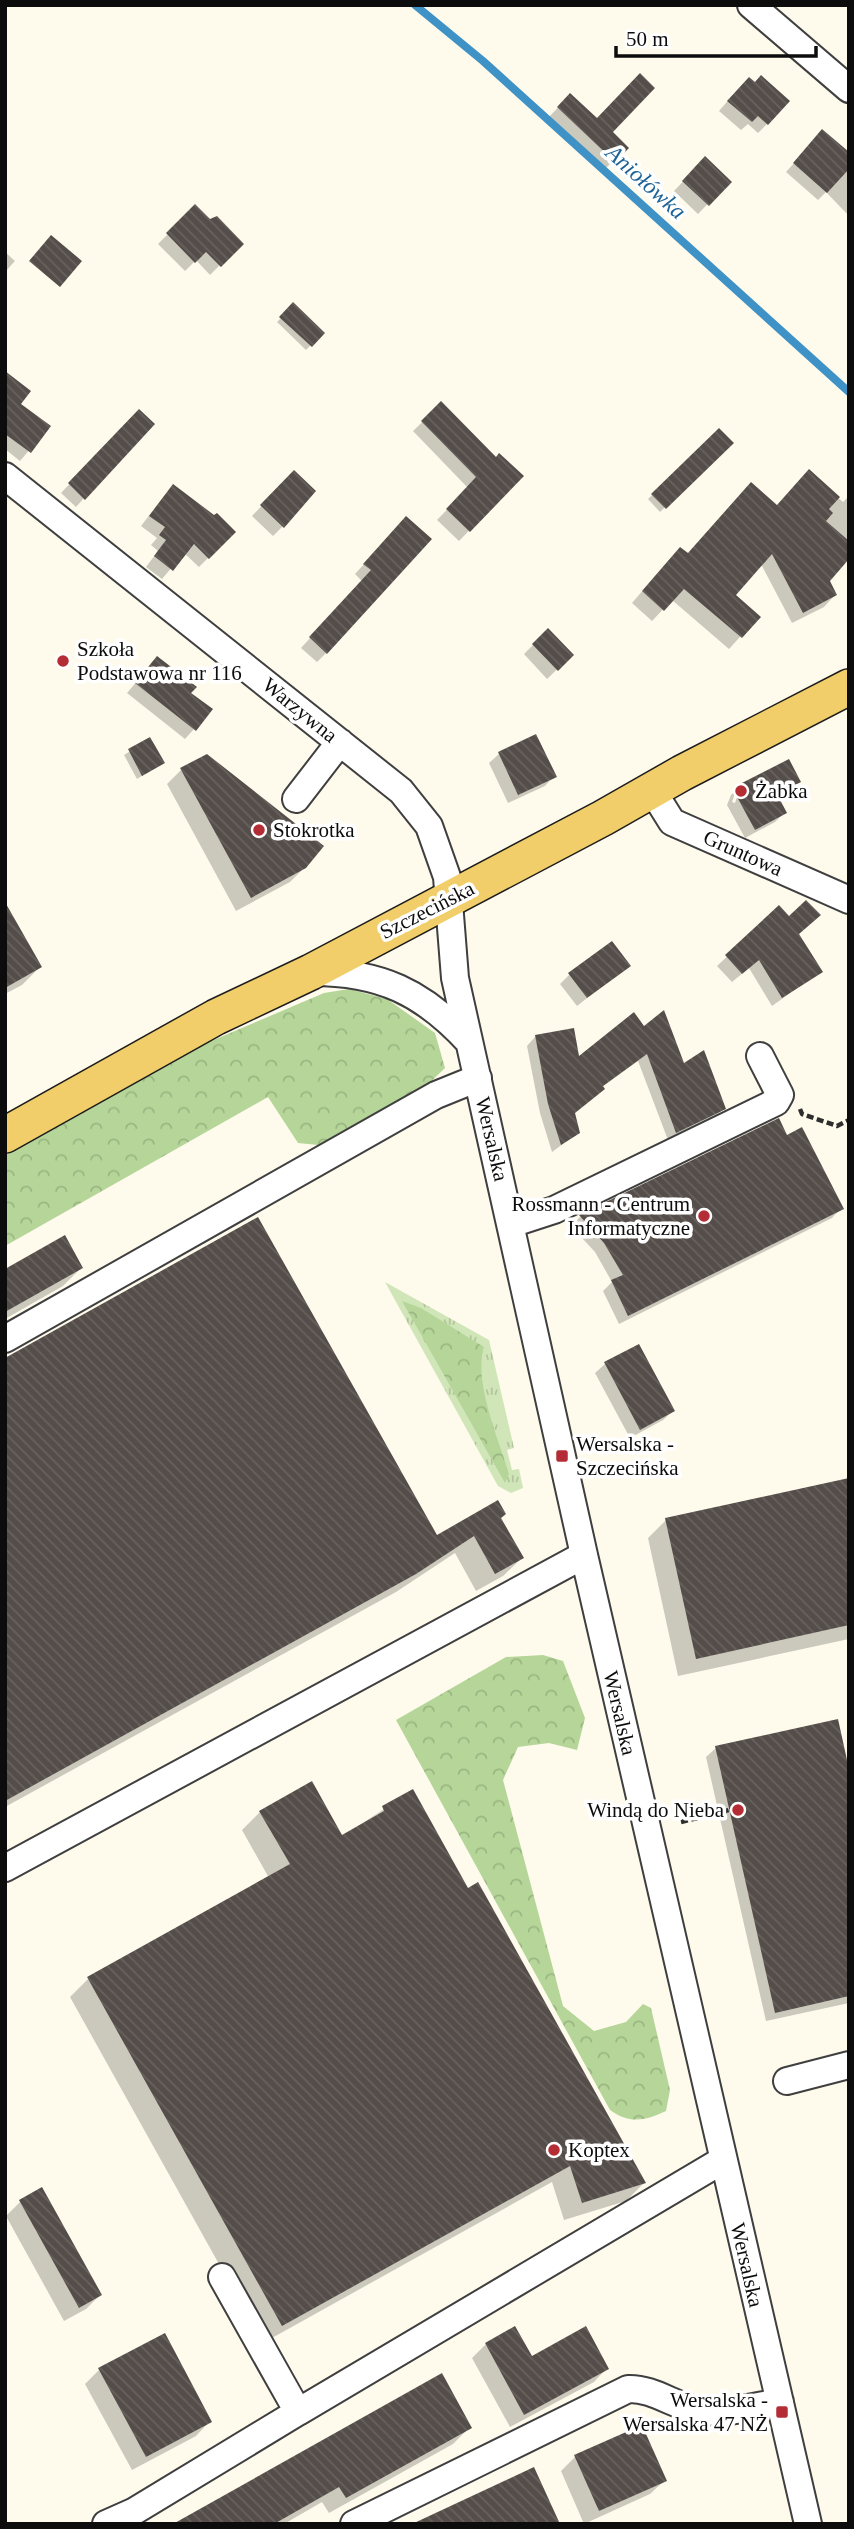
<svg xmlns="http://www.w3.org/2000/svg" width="854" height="2529" viewBox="0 0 854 2529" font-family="'Times New Roman',serif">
	<defs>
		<pattern id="grass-tufts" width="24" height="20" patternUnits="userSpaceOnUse" patternTransform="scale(1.75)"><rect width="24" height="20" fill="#d1e6b8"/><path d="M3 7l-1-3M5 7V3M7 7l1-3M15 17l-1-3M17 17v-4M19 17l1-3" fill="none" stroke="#b2c49d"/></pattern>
		<pattern id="forest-crowns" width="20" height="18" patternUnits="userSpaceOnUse" patternTransform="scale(1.75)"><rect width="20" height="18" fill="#b5d698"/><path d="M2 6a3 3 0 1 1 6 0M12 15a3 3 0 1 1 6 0" fill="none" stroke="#9ab682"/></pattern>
		<pattern id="building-back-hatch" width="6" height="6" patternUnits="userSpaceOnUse" patternTransform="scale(1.75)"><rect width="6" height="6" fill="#544d49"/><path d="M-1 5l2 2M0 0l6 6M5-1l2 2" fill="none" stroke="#68625f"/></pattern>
	</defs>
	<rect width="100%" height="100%" fill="#fefaec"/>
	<!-- grass -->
	<path fill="url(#grass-tufts)" d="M 385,1282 L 489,1340 L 514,1448 L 507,1450 L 512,1470 L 519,1469 L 523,1488 L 511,1493 L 498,1486 Z"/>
	<!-- forest -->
	<path fill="url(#forest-crowns)" d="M 349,989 L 387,999 L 435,1033 L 445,1068 L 420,1092 L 318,1145 L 298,1143 L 268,1097 L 5,1246 L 5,1155 L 202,1045 L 324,993 Z
		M 402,1301 L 421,1308 L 484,1347 C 473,1381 499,1440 509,1474 L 505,1483 Z
		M 543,1655 L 563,1661 L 585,1718 L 577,1750 L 549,1743 L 518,1747 L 503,1780 L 563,2006 L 594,2031 L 626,2022 L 643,2004 L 651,2008 L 670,2090 L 666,2111 C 645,2121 629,2124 610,2110 L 396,1720 L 506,1657 Z"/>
	<!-- shadow -->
	<path fill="#0003" d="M 739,88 L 767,124 L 758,133 L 748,124 L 741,130 L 719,111 Z
		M 570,95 L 626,148 L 604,170 L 549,117 Z
		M 815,140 L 849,155 L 849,216 L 826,192 L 818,200 L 786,172 Z
		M 696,168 L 729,182 L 698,214 L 674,191 Z
		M 195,207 L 241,244 L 210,275 L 196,260 L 185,271 L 158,244 Z
		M 5,252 L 15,261 L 5,272 Z
		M 294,305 L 323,333 L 306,350 L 277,322 Z
		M 5,377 L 19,404 L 49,427 L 20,461 L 5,449 Z
		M 441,404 L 496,459 L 522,476 L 459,541 L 437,520 L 468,488 L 413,431 Z
		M 139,411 L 84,498 L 76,507 L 61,493 Z
		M 719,431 L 731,443 L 660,512 L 648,499 Z
		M 294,472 L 297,512 L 273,536 L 252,516 Z
		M 809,472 L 843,502 L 849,496 L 849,557 L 828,581 L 835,595 L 824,607 L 792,623 L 761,564 L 733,595 L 758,617 L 729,649 L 672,600 L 652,621 L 632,603 L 669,560 L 687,555 L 776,507 Z
		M 164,496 L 234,532 L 199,567 L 184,553 L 162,579 L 146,567 L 158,551 L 151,545 L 157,538 L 141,526 Z
		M 397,528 L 326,653 L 317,662 L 301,648 L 362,581 L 355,574 Z
		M 548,630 L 572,655 L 547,679 L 524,654 Z
		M 157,658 L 189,693 L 194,729 L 185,739 L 127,693 Z
		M 535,736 L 554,776 L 545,786 L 508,803 L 489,763 L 499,754 Z
		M 150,739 L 163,763 L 137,779 L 124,755 Z
		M 181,770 L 305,867 L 290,882 L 236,911 L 167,784 Z
		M 799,781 L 777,797 L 785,812 L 775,822 L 745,838 L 727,805 L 731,795 L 736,790 L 732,802 L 735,803 L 741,785 Z
		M 5,906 L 40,967 L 22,985 L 5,994 Z
		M 779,908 L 820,972 L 772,1006 L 749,968 L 732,982 L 717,966 Z
		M 628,966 L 577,1006 L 560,984 L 570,974 Z
		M 644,1028 L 724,1108 L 715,1117 L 668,1140 L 638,1061 L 602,1087 L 573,1114 L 578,1133 L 552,1152 L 540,1113 L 527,1046 L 535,1037 L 578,1059 Z
		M 778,1121 L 786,1138 L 841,1208 L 832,1218 L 619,1324 L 603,1291 L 612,1282 L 595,1252 L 571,1226 L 580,1217 Z
		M 81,1268 L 63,1286 L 5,1319 L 5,1271 Z
		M 639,1346 L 673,1411 L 663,1420 L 630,1438 L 595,1373 L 605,1364 Z
		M 5,1359 L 436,1537 L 500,1518 L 522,1558 L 503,1576 L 476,1591 L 455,1553 L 396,1592 L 5,1807 Z
		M 849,1480 L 849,1639 L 678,1676 L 648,1538 L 666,1520 Z
		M 716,1748 L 849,1777 L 849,2003 L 766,2021 L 706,1757 Z
		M 412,1791 L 468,1891 L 644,2183 L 626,2201 L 564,2220 L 552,2182 L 263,2343 L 70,1997 L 88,1979 L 269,1878 L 242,1830 L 260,1812 L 341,1837 Z
		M 20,2202 L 100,2295 L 86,2309 L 64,2321 L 6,2216 Z
		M 486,2344 L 532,2358 L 607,2368 L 594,2382 L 510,2427 L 472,2358 Z
		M 99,2370 L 210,2421 L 196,2436 L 132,2470 L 85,2384 Z
		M 470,2427 L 453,2444 L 329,2513 L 322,2502 L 284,2524 L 177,2524 Z
		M 575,2457 L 665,2480 L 650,2494 L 584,2524 L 561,2471 Z"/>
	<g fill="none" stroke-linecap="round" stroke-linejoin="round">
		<!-- stream -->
		<path stroke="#3f92c6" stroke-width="8" d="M 415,5 L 483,61 L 849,392"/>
	</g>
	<!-- building -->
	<path fill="url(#building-back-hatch)" d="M 640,73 L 655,88 L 613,132 L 629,148 L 615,162 L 557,107 L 570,93 L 597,118 Z
		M 761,75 L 790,101 L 768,125 L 758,116 L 752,122 L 727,101 L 749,77 L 755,82 Z
		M 822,129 L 849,152 L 849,169 L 827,193 L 793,163 Z
		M 705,156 L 732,182 L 709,206 L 682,181 Z
		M 195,204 L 210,219 L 217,216 L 244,244 L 221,267 L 206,252 L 195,263 L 166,233 Z
		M 51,235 L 82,261 L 60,287 L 29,261 Z
		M 293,302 L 325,333 L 312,347 L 279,317 Z
		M 5,371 L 31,391 L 21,404 L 51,426 L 31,453 L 5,434 Z
		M 441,401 L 496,457 L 499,453 L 524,476 L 470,532 L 446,509 L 476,477 L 421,421 Z
		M 139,409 L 155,424 L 85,500 L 68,483 Z
		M 719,428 L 734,443 L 666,509 L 651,494 Z
		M 809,469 L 840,497 L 829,509 L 833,513 L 826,521 L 849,541 L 849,559 L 830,581 L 837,595 L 803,613 L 772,554 L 736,595 L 761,617 L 742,638 L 684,589 L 664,611 L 642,591 L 680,547 L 688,553 L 751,482 L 777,505 Z
		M 294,470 L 316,491 L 284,528 L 260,505 Z
		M 173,484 L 214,515 L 217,513 L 236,532 L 209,559 L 194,544 L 173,571 L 154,556 L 166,540 L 159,535 L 165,527 L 149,516 Z
		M 406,516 L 432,539 L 327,654 L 309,637 L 371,570 L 363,564 Z
		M 548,628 L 574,655 L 558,671 L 532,644 Z
		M 157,656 L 197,687 L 191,693 L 213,709 L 196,731 L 135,683 Z
		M 536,734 L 557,777 L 518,795 L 498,752 Z
		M 150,737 L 165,763 L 142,776 L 128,749 Z
		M 207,754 L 324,846 L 306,868 L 251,898 L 180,768 Z
		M 789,759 L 801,782 L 777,794 L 787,813 L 755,830 L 736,795 L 740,784 Z
		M 806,900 L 821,915 L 799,934 L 823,972 L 782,998 L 759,960 L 742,974 L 725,955 L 779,905 L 789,916 Z
		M 5,902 L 42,967 L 5,988 Z
		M 612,941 L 631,966 L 587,998 L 568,973 Z
		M 664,1010 L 684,1063 L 704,1050 L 726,1109 L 676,1133 L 647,1054 L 603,1086 L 605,1089 L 575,1113 L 580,1133 L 561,1145 L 548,1104 L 535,1035 L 574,1028 L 579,1056 L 634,1012 L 644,1026 Z
		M 779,1118 L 787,1135 L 802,1127 L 844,1209 L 628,1316 L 611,1280 L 623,1275 L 604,1243 L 579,1215 Z
		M 258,1217 L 437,1535 L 498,1500 L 506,1514 L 501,1518 L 524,1558 L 495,1574 L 474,1536 L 416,1574 L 5,1801 L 5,1358 Z
		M 65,1235 L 83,1268 L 5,1312 L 5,1269 Z
		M 639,1344 L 675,1411 L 640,1430 L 604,1362 Z
		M 849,1478 L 849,1625 L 696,1659 L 665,1518 Z
		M 838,1719 L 849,1769 L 849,1996 L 775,2013 L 715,1746 Z
		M 312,1781 L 342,1835 L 384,1811 L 382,1806 L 413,1789 L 468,1888 L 478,1882 L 646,2183 L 582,2203 L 570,2166 L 282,2326 L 87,1977 L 290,1864 L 259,1811 Z
		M 42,2187 L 102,2295 L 79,2308 L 19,2200 Z
		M 515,2326 L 532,2356 L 586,2326 L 609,2369 L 524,2415 L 485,2343 Z
		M 165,2333 L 212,2422 L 146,2457 L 98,2368 Z
		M 442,2373 L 472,2428 L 346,2498 L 339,2487 L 274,2524 L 173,2524 Z
		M 642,2425 L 667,2481 L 599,2511 L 574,2455 Z
		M 534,2467 L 560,2524 L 412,2524 Z"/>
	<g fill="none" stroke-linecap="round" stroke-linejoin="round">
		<defs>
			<path id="minor" d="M 751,5 L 849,89
				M 5,476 L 401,791 L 429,826 L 447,877 L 455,978 L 584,1555 L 808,2524
				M 652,790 L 672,822 L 849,900
				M 296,799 L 340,742
				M 312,972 C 380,972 423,992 469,1042
				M 511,1224 L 554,1210 L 776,1102 L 780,1095 L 760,1056
				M 5,1339 L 436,1095 L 478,1078
				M 5,1868 L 584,1555
				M 787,2081 L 849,2065
				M 222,2277 L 298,2412 L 723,2160
				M 106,2524 L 133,2512 L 298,2412
				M 354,2524 L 628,2389 C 655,2388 676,2408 702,2411 C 727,2414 755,2406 780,2402"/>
			<path id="major" d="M 5,1135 L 216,1017 L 311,972 L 603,818 L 682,773 L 849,687"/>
		</defs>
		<!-- minor casing -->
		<use href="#minor" stroke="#3f3f3f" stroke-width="30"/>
		<!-- major casing -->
		<use href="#major" stroke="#1d1d1d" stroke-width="38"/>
		<!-- path -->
		<path stroke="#2e2e2e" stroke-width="4.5" stroke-dasharray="7 3.5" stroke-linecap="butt" d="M 800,1109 L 802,1114 L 837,1126 L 849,1120
			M 681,1822 L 729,1810"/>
		<!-- minor -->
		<use href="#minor" stroke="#fff" stroke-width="26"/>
		<!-- major -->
		<use href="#major" stroke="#f1ce69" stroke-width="35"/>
	</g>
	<!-- markers -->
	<g fill="#b42c34" stroke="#fff" stroke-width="2.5">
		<circle cx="63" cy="661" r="7"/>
		<circle cx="741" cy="791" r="7"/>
		<circle cx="259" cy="830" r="7"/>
		<circle cx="704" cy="1216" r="7"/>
		<rect x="555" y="1449" width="14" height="14" rx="3.5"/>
		<circle cx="738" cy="1810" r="7"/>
		<circle cx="554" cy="2150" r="7"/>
		<rect x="775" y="2405" width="14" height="14" rx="3.5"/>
	</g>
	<g text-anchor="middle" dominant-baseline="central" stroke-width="7" stroke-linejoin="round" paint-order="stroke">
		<!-- poi labels -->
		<g font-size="21" fill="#0c0c0c" stroke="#fff" text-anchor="start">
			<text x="77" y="649">Szkoła<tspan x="77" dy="24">Podstawowa nr 116</tspan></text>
			<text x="755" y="791">Żabka</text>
			<text x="273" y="830">Stokrotka</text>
			<text x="690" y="1204" text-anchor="end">Rossmann - Centrum<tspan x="690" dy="24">Informatyczne</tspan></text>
			<text x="576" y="1444">Wersalska -<tspan x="576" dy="24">Szczecińska</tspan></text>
			<text x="724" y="1810" text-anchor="end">Windą do Nieba</text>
			<text x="568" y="2150">Koptex</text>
			<text x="768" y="2400" text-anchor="end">Wersalska -<tspan x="768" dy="24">Wersalska 47 NŻ</tspan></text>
		</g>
		<!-- street labels -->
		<g font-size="21" fill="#0c0c0c" stroke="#fff">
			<text transform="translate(300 710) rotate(39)">Warzywna</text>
			<text transform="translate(743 853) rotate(24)">Gruntowa</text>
			<text transform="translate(427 910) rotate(-27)">Szczecińska</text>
			<text transform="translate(492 1139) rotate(77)">Wersalska</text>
			<text transform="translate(620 1713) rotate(77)">Wersalska</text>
			<text transform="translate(747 2265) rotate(77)">Wersalska</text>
		</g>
		<!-- water labels -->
		<g font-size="23" font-style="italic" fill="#1d6397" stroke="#fff">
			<text transform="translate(646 182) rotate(42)">Aniołówka</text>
		</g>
	</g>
	<!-- border -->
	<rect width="854" height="2529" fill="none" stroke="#0c0c0c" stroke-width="14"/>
	<!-- scale -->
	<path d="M616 46v10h200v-10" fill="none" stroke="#0c0c0c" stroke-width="3.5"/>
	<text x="626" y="46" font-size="21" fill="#0c0c0c" stroke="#ffffff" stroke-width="5" paint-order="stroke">50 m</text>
</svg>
